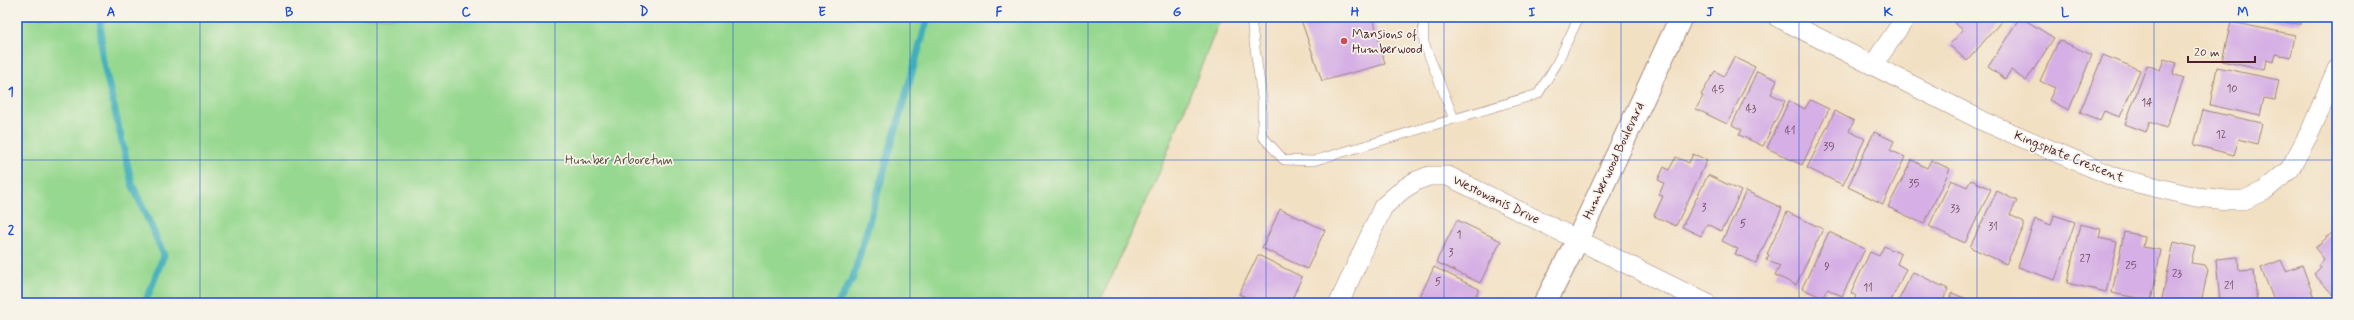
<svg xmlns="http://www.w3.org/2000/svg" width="2354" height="320" viewBox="0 0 2354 320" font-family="Mynerve,sans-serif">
	<rect width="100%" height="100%" fill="#f7f3e8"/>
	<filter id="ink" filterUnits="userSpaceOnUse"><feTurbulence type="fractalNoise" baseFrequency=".025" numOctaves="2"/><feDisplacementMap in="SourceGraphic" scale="8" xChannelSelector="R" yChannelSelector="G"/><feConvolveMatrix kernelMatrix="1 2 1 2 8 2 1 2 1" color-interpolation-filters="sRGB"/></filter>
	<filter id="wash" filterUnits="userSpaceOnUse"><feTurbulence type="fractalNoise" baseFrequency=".012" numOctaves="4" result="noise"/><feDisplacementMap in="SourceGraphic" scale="16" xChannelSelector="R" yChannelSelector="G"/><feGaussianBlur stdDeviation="0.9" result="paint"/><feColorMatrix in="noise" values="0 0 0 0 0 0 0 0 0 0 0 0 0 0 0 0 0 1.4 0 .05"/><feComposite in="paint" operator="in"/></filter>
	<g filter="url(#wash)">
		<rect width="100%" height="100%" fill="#f2e0c3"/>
		<!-- green -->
		<path fill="#96d88f" stroke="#707c5d" d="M 17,17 L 1221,17 L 1155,183 L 1099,303 L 17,303 Z"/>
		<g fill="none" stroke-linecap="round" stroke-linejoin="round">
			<!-- stream -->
			<path stroke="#3faebb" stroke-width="7" d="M 100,17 L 102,56 L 132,184 L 164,255 L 145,303
				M 838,303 L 853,278 L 928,17"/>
		</g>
		<g id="blocks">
			<!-- building -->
			<path fill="#d5afe5" d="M 1300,17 L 1373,17 L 1385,64 L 1322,81 Z
				M 1959,17 L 2005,17 L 1967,61 L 1949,45 L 1963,30 L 1954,23 Z
				M 2020,17 L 2054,38 L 2026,81 L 2011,70 L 2005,79 L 1988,67 Z
				M 2256,17 L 2302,17 L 2301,24 L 2256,20 Z
				M 2231,22 L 2295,35 L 2291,57 L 2276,54 L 2274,62 L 2266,60 L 2264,70 L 2222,61 Z
				M 2059,40 L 2092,55 L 2069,110 L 2049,100 L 2055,88 L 2040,81 Z
				M 2103,55 L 2140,70 L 2120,117 L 2104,111 L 2100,120 L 2080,112 Z
				M 1734,57 L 1755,67 L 1727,124 L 1696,109 L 1703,96 L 1701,95 L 1715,71 L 1724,76 Z
				M 2164,59 L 2177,63 L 2173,74 L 2184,78 L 2166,128 L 2150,122 L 2146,132 L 2125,124 L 2147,65 L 2160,70 Z
				M 2217,67 L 2279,80 L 2275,100 L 2264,98 L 2260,116 L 2210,105 Z
				M 1757,71 L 1777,80 L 1771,94 L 1785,101 L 1763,146 L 1739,135 L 1742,130 L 1732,125 Z
				M 1810,100 L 1829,109 L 1802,165 L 1767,148 L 1789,101 L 1805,109 Z
				M 2203,110 L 2262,123 L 2257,144 L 2239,139 L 2234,155 L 2194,145 Z
				M 1835,111 L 1854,121 L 1849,131 L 1865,139 L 1843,185 L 1807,168 Z
				M 1874,132 L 1894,141 L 1890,150 L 1905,157 L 1883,204 L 1848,187 Z
				M 1693,154 L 1707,160 L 1676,226 L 1654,216 L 1663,196 L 1659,195 L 1664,183 L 1658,180 L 1664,167 L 1669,170 L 1676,157 L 1689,163 Z
				M 1912,160 L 1927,168 L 1931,160 L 1950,169 L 1924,224 L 1888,207 Z
				M 1708,175 L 1741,191 L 1725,226 L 1723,226 L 1721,231 L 1707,224 L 1701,236 L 1682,227 Z
				M 1951,180 L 1967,187 L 1971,180 L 1991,189 L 1965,243 L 1929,226 Z
				M 1746,191 L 1782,208 L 1756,263 L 1735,254 L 1738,249 L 1722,241 Z
				M 1997,191 L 2017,201 L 2010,215 L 2024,222 L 2024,227 L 2006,264 L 1970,247 Z
				M 1280,209 L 1325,230 L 1307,269 L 1262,248 Z
				M 1787,212 L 1823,229 L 1796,285 L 1775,275 L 1780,266 L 1766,260 L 1769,255 L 1767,254 Z
				M 2054,215 L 2075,222 L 2055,280 L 2018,267 L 2035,219 L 2051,225 Z
				M 1457,220 L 1501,241 L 1480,283 L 1436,262 Z
				M 2080,224 L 2101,229 L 2099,238 L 2117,242 L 2106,292 L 2067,283 Z
				M 1829,232 L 1865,249 L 1842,296 L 1827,289 L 1822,298 L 1802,288 Z
				M 2124,232 L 2145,236 L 2143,247 L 2161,250 L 2151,301 L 2112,293 Z
				M 2332,233 L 2337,239 L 2337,299 L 2314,274 L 2321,267 L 2319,265 L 2324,259 L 2315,248 Z
				M 2174,242 L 2195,247 L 2191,263 L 2205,265 L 2208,270 L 2201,303 L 2161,303 Z
				M 1884,246 L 1901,254 L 1897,264 L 1906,269 L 1890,303 L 1853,302 L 1856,296 L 1851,293 L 1870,252 L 1879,256 Z
				M 1258,255 L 1302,277 L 1290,303 L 1258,303 L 1239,294 Z
				M 2238,257 L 2239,271 L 2254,270 L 2257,303 L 2220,303 L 2216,259 Z
				M 2281,260 L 2286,271 L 2302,265 L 2316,303 L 2275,303 L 2261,268 Z
				M 1434,267 L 1479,289 L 1472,303 L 1417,303 Z
				M 1913,272 L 1948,289 L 1942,303 L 1897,303 Z
				M 1952,293 L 1976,303 L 1948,303 Z"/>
		</g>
	</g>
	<g filter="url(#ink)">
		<use href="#blocks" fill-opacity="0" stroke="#9e8077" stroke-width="1"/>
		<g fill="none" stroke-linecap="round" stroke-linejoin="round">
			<defs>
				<path id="lane" d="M 1423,17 L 1424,43 L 1454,119
					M 1251,20 L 1262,98 L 1262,136 L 1284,160 L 1313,161 L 1538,94 L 1556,65 L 1579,17"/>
				<path id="street" d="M 1777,17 L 1985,122 L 2117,178 L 2196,197 L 2227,200 L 2244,200 L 2264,191 L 2290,169 L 2311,130 L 2337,69
					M 1873,65 L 1906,17
					M 1339,303 L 1383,207 L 1402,190 L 1416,181 L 1429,176 L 1448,176 L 1706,303"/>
				<path id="secondary" d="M 1545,303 L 1578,239 L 1681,17"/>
			</defs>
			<!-- lane casing -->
			<use href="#lane" stroke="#9e8077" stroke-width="10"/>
			<!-- street casing -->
			<use href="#street" stroke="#9e8077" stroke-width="20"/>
			<!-- secondary casing -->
			<use href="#secondary" stroke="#9e8077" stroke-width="24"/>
			<!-- lane -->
			<use href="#lane" stroke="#fff" stroke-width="9"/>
			<!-- street -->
			<use href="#street" stroke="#fff" stroke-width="19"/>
			<!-- secondary -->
			<use href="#secondary" stroke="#fff" stroke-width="22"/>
		</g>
	</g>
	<!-- grid -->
	<path fill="none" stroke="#1d4ed8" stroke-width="1" stroke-opacity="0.55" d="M 200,17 L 200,303M 377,17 L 377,303M 555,17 L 555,303M 733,17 L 733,303M 910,17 L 910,303M 1088,17 L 1088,303M 1266,17 L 1266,303M 1444,17 L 1444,303M 1621,17 L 1621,303M 1799,17 L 1799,303M 1977,17 L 1977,303M 2154,17 L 2154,303M 17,160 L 2337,160"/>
	<!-- markers -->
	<circle fill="#d1495b" stroke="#f7f3e8" stroke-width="1.5" cx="1344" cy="41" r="4"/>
	<g text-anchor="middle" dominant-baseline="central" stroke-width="3.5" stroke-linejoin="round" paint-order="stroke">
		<!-- number labels -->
		<g font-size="11" fill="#6d435a">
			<text x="2232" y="89">10</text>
			<text x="1718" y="90">45</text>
			<text x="2147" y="103">14</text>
			<text x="1751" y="109">43</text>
			<text x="1790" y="131">41</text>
			<text x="2221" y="135">12</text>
			<text x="1829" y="147">39</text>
			<text x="1914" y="184">35</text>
			<text x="1704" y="208">3</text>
			<text x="1955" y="209">33</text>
			<text x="1743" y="224">5</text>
			<text x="1993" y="227">31</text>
			<text x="1459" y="235">1</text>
			<text x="1451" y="253">3</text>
			<text x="2085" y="259">27</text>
			<text x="2131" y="266">25</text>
			<text x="1827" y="267">9</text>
			<text x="2177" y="274">23</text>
			<text x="1438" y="282">5</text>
			<text x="2229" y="286">21</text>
			<text x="1868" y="288">11</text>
		</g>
		<!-- poi labels -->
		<g font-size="13" fill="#4a1f2b" stroke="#f7f3e8" text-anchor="start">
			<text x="1352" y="34">Mansions of<tspan x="1352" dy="15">Humberwood</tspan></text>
		</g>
		<!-- street labels -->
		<g font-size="13" fill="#4a1f2b" stroke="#f7f3e8">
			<text transform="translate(2069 157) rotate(22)">Kingsplate Crescent</text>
			<text transform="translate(1614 161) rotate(-65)">Humberwood Boulevard</text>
			<text transform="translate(1496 200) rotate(26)">Westowanis Drive</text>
		</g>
		<!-- park labels -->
		<g font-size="13" fill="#5d4d44" stroke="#f7f3e8">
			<text x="619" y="160">Humber Arboretum</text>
		</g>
	</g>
	<!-- margin -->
	<rect width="2354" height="320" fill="none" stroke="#f7f3e8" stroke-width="44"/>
	<!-- scale -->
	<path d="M2188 56v6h67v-6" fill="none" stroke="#4a1f2b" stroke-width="2"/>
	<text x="2194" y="56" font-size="12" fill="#4a1f2b" stroke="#f7f3e8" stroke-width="3" paint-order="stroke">20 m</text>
	<rect x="22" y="22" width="2310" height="276" fill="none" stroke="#1d4ed8" stroke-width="1.5"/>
	<g font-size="13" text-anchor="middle" font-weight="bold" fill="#1d4ed8">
		<text x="111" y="16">A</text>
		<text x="289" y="16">B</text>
		<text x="466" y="16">C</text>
		<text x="644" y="16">D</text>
		<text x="822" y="16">E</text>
		<text x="999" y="16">F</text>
		<text x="1177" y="16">G</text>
		<text x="1355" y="16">H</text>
		<text x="1532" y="16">I</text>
		<text x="1710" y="16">J</text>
		<text x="1888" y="16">K</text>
		<text x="2065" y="16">L</text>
		<text x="2243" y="16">M</text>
		<text x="11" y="96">1</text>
		<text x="11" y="234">2</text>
	</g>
</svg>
